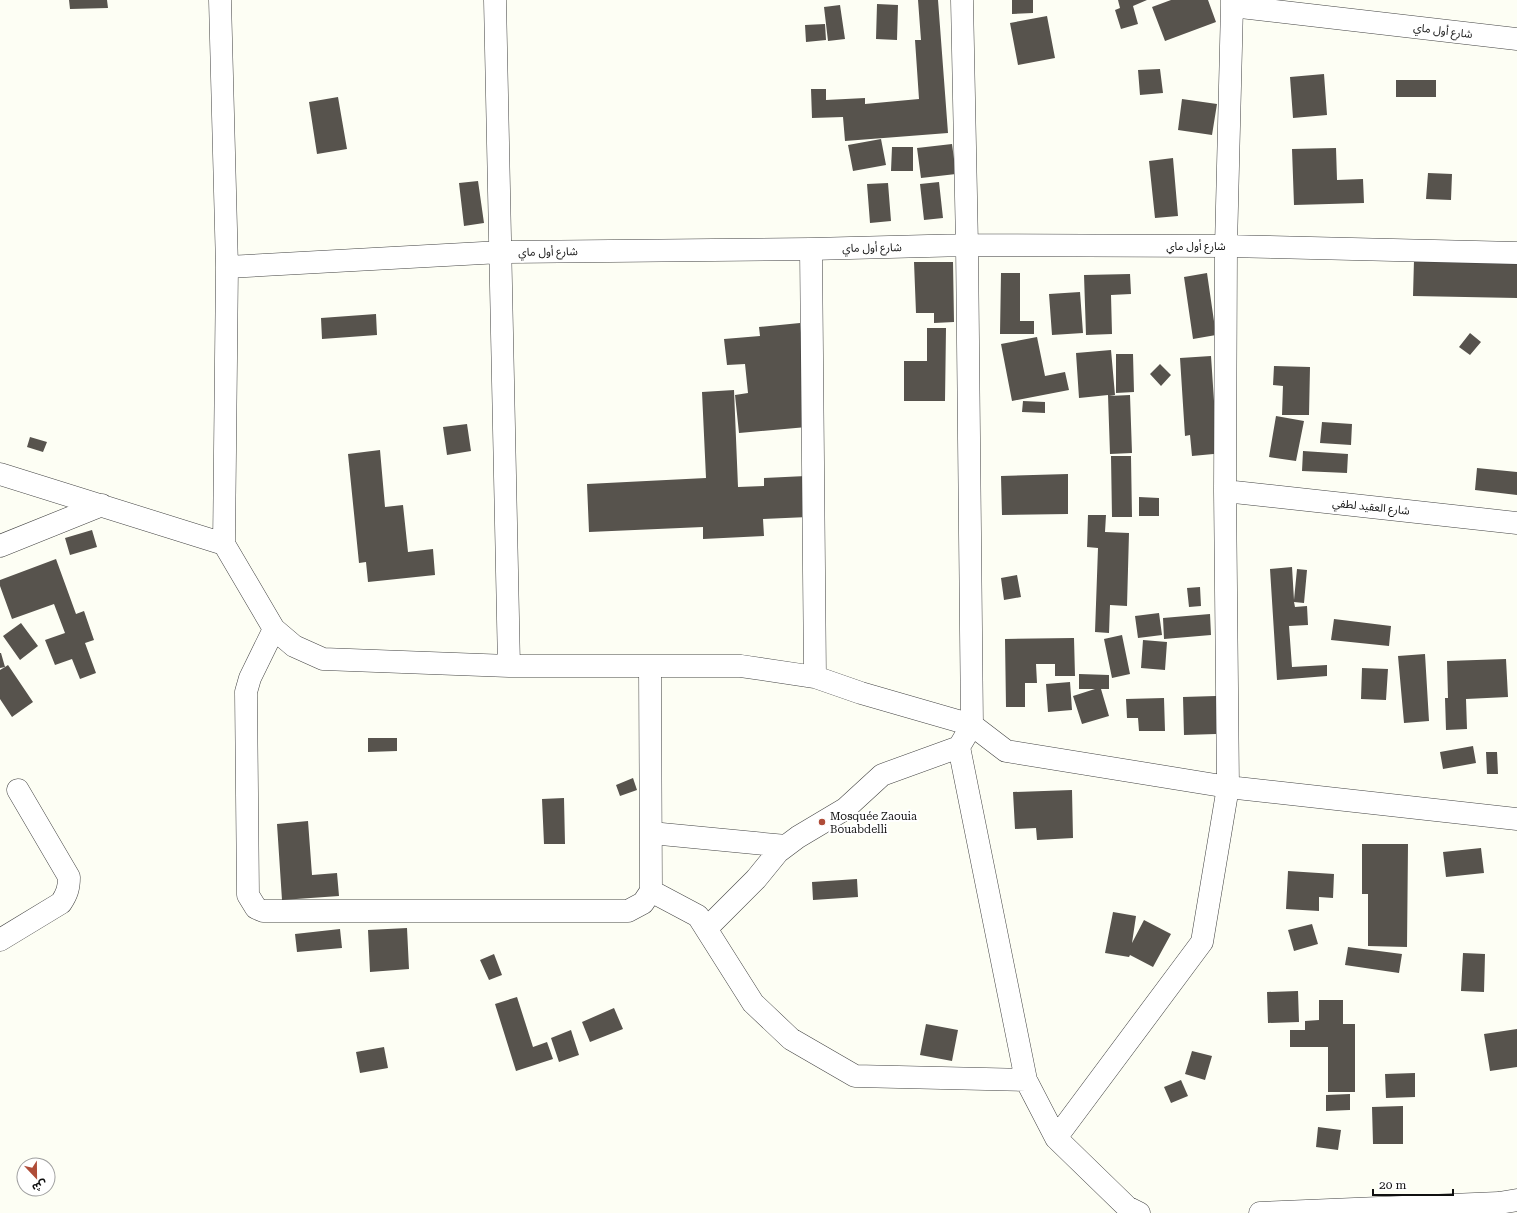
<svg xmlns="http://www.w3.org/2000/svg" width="1517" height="1213" viewBox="0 0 1517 1213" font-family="'Roboto Serif','Noto Sans Arabic',serif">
	<rect width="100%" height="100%" fill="#fdfef4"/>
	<!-- building -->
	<path fill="#57534d" d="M 69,0 L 107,0 L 108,8 L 70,9 Z
		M 918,0 L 938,0 L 948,133 L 845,141 L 843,117 L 812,118 L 811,89 L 826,89 L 826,100 L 865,98 L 865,104 L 919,99 L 915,40 L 921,40 Z
		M 1012,0 L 1033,0 L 1033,13 L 1012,14 Z
		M 1118,0 L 1147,0 L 1133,6 L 1138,24 L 1121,29 L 1115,10 L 1120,8 Z
		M 1171,0 L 1208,0 L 1216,22 L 1165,41 L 1152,7 Z
		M 877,4 L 898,5 L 897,40 L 876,39 Z
		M 840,5 L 845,39 L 828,41 L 824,7 Z
		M 1047,16 L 1055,58 L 1018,65 L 1010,23 Z
		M 825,24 L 826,40 L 806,42 L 805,25 Z
		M 1160,69 L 1163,93 L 1140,95 L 1138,70 Z
		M 1324,74 L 1327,115 L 1293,118 L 1290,77 Z
		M 1396,80 L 1436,80 L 1436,97 L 1396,97 Z
		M 338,97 L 347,149 L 317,154 L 309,102 Z
		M 1182,99 L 1217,104 L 1212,135 L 1178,130 Z
		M 881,139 L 886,165 L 853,171 L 848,145 Z
		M 952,144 L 956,174 L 921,178 L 917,148 Z
		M 892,147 L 913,147 L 913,171 L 891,171 Z
		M 1336,148 L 1337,180 L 1363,179 L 1364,203 L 1294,205 L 1292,149 Z
		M 1173,158 L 1178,216 L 1155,218 L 1149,161 Z
		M 1428,173 L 1452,174 L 1451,200 L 1426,199 Z
		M 478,181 L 484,223 L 464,226 L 459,183 Z
		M 939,182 L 943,218 L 924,220 L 920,184 Z
		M 888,183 L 891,221 L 870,223 L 867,184 Z
		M 1414,260 L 1517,261 L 1517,298 L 1413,296 Z
		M 914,262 L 953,262 L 954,322 L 934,323 L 934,313 L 916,313 Z
		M 1001,273 L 1020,273 L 1020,321 L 1034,321 L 1034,334 L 1000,334 Z
		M 1207,273 L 1216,335 L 1193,339 L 1184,277 Z
		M 1130,274 L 1131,294 L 1111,295 L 1112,334 L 1086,335 L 1084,275 Z
		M 1080,292 L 1083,333 L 1052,335 L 1049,294 Z
		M 376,314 L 377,335 L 322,339 L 321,318 Z
		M 800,323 L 804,361 L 801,361 L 807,427 L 739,433 L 735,395 L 748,393 L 745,364 L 727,365 L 724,339 L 760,336 L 759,327 Z
		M 927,328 L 946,328 L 945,401 L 904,401 L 904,361 L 927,361 Z
		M 1470,333 L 1481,342 L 1470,355 L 1459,347 Z
		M 1037,337 L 1045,376 L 1065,372 L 1069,390 L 1012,401 L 1001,344 Z
		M 1111,350 L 1115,395 L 1109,396 L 1130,395 L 1132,453 L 1110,454 L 1108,395 L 1079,398 L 1076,353 Z
		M 1116,354 L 1133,354 L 1134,392 L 1116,393 Z
		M 1211,356 L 1216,431 L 1224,453 L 1192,456 L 1190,435 L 1185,436 L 1180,358 Z
		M 1160,364 L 1171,375 L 1161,386 L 1150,374 Z
		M 1274,366 L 1310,367 L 1309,415 L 1282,415 L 1283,386 L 1273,385 Z
		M 734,390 L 738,487 L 764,486 L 764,478 L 806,476 L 808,517 L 763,519 L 764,536 L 703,539 L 703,527 L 589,532 L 587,484 L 706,478 L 702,392 Z
		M 1023,401 L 1045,402 L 1045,413 L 1022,412 Z
		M 1276,416 L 1304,421 L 1296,461 L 1269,457 Z
		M 1322,422 L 1352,424 L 1351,445 L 1320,443 Z
		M 467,424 L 471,451 L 447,455 L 443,427 Z
		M 30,437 L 47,442 L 43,452 L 27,447 Z
		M 380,450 L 385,507 L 403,505 L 408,552 L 433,549 L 435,575 L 368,582 L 366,562 L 359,563 L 348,454 Z
		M 1303,451 L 1348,454 L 1347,473 L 1302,471 Z
		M 1111,456 L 1131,456 L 1132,517 L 1112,517 Z
		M 1477,468 L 1517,472 L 1517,495 L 1475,490 Z
		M 1068,474 L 1068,514 L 1002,515 L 1001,476 Z
		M 1139,497 L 1159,498 L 1159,516 L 1139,516 Z
		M 1088,515 L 1106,515 L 1105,532 L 1129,533 L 1127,606 L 1110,605 L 1109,633 L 1095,632 L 1098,548 L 1087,547 Z
		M 92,530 L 97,547 L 70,555 L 65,538 Z
		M 56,559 L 76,614 L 84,611 L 94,640 L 85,643 L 96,673 L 80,679 L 72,659 L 55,665 L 45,640 L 65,633 L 54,604 L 12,619 L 0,586 L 0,580 Z
		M 1292,567 L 1294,600 L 1297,569 L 1307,570 L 1304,603 L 1294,602 L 1295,607 L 1307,606 L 1308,625 L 1289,626 L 1292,667 L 1327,665 L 1327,676 L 1277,680 L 1270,569 Z
		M 1017,575 L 1021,597 L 1004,600 L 1001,578 Z
		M 1200,587 L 1201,606 L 1189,607 L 1187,588 Z
		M 1159,613 L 1162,635 L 1138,638 L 1135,616 Z
		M 1210,614 L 1211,635 L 1164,639 L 1163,618 Z
		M 1334,619 L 1391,626 L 1389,646 L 1331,640 Z
		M 21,623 L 38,646 L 20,660 L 3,636 Z
		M 1122,635 L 1130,674 L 1112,678 L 1104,639 Z
		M 1074,638 L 1075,676 L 1055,676 L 1055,664 L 1036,664 L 1037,683 L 1025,683 L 1025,707 L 1006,707 L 1005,639 Z
		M 1143,640 L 1167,642 L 1165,670 L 1141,668 Z
		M 0,653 L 1,653 L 5,667 L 8,665 L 33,702 L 12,717 L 0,699 L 0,670 L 5,667 L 0,668 Z
		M 1425,654 L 1429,721 L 1404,723 L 1398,656 Z
		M 1506,659 L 1508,697 L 1466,699 L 1467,729 L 1446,730 L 1445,698 L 1448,698 L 1447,661 Z
		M 1362,668 L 1388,669 L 1386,700 L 1361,699 Z
		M 1079,674 L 1109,675 L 1109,689 L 1101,689 L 1109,716 L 1082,724 L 1073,696 L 1095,689 L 1079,689 Z
		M 1070,682 L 1072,710 L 1048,712 L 1046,684 Z
		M 1216,696 L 1216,734 L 1184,735 L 1183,697 Z
		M 1164,698 L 1165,731 L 1139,731 L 1138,718 L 1127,718 L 1126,699 Z
		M 368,738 L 397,738 L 397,751 L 368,752 Z
		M 1473,746 L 1476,763 L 1443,769 L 1440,752 Z
		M 1486,752 L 1497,752 L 1498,774 L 1487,774 Z
		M 633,778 L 637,790 L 620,796 L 616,785 Z
		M 1072,790 L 1073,838 L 1037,840 L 1036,828 L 1015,829 L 1013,792 Z
		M 564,798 L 565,844 L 544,844 L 542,799 Z
		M 308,821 L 312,875 L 337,873 L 339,896 L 282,900 L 277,824 Z
		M 1362,844 L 1408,844 L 1407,947 L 1368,946 L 1368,894 L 1362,894 Z
		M 1481,848 L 1484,873 L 1446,877 L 1443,852 Z
		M 1288,871 L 1334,874 L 1333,898 L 1319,897 L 1319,911 L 1286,909 Z
		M 857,879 L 858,897 L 813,900 L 812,882 Z
		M 1113,912 L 1136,916 L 1132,943 L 1144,920 L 1171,934 L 1153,967 L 1130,955 L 1129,957 L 1105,953 Z
		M 1312,924 L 1318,944 L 1294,951 L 1288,930 Z
		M 407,928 L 409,969 L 370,972 L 368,930 Z
		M 340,929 L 342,948 L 297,952 L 295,934 Z
		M 1348,947 L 1402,954 L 1399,973 L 1345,965 Z
		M 1463,953 L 1485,954 L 1484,992 L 1461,991 Z
		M 494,954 L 502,975 L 489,980 L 480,960 Z
		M 1298,991 L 1299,1022 L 1268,1023 L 1267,992 Z
		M 517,997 L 533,1047 L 547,1042 L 553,1059 L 516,1071 L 495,1004 Z
		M 1319,1000 L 1343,1000 L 1343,1024 L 1355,1024 L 1355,1092 L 1328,1092 L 1328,1047 L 1290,1047 L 1290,1030 L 1305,1030 L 1305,1021 L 1319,1020 Z
		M 614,1008 L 623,1029 L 590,1042 L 582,1022 Z
		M 926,1024 L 958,1030 L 952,1061 L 920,1055 Z
		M 1517,1029 L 1517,1067 L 1490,1071 L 1484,1034 Z
		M 571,1030 L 579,1055 L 559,1062 L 551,1038 Z
		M 384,1047 L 388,1068 L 360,1073 L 356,1052 Z
		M 1192,1051 L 1212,1056 L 1205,1080 L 1185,1074 Z
		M 1415,1073 L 1415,1097 L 1386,1098 L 1385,1074 Z
		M 1181,1080 L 1188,1096 L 1171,1103 L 1164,1087 Z
		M 1350,1094 L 1350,1110 L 1326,1111 L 1326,1095 Z
		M 1403,1106 L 1403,1144 L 1373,1144 L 1372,1107 Z
		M 1318,1127 L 1341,1130 L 1338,1150 L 1316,1147 Z"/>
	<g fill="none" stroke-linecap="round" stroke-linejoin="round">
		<defs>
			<path id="minor" d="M 220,0 L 227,267 L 224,544
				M 495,0 L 509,666
				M 962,0 L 967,245 L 972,725 L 959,747 L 1026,1080 L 1056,1138 L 1127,1207 L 1139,1213
				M 1232,0 L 1232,6 L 1517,39
				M 811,249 L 815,677
				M 227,267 L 501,252 L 811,249 L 967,245 L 1226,246 L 1517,253
				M 0,474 L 224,544 L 274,629 L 294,646 L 323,659 L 509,666 L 741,666 L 815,677 L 861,693 L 972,725 L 1006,751 L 1228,787 L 1517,819
				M 1225,491 L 1517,523
				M 0,546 L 102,505
				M 274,629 L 250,678 L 246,692 L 248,895 L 256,908 L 263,911 L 628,911 L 643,903 L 651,891 L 650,666
				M 651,833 L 786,846
				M 651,891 L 698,916 L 753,1003 L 791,1039 L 855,1076 L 1026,1080
				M 707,928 L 756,879 L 778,852 L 798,837 L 845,809 L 882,775 L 959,747
				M 0,940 L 61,903 C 67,894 69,888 69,877 L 18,790
				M 1056,1138 L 1202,942 L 1228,787 L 1225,491 L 1226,246 L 1232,6
				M 1260,1213 L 1499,1203 L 1517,1200"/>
		</defs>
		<!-- minor casing -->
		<use href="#minor" stroke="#434343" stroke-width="23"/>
		<!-- minor -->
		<use href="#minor" stroke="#fff" stroke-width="22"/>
	</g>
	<!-- markers -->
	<circle fill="#af4c38" stroke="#fff" stroke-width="1.5" cx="822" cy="822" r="4"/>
	<g text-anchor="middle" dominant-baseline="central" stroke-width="4" stroke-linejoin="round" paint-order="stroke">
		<!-- street labels -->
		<g font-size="11" fill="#101010" stroke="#fff">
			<text transform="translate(1443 31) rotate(7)">شارع أول ماي</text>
			<text x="1196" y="246">شارع أول ماي</text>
			<text transform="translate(872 248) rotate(-1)">شارع أول ماي</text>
			<text transform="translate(548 252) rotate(-1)">شارع أول ماي</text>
			<text transform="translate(1371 507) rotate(6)">شارع العقيد لطفي</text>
		</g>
		<!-- poi labels -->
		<g font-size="11" fill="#101010" stroke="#fff" text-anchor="start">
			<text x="830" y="816">Mosquée Zaouia<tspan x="830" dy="13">Bouabdelli</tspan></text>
		</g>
	</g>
	<!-- north arrow -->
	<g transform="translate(36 1177) rotate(158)"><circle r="19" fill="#ffffff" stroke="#9f9f9f"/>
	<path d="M0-3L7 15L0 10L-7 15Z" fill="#af4c38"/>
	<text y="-6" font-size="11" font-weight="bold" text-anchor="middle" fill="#101010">ش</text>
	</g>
	<!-- scale -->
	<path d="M1373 1189v6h80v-6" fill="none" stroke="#101010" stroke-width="2"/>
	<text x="1379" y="1189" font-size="12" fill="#101010" stroke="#ffffff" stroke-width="3" paint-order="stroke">20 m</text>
</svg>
